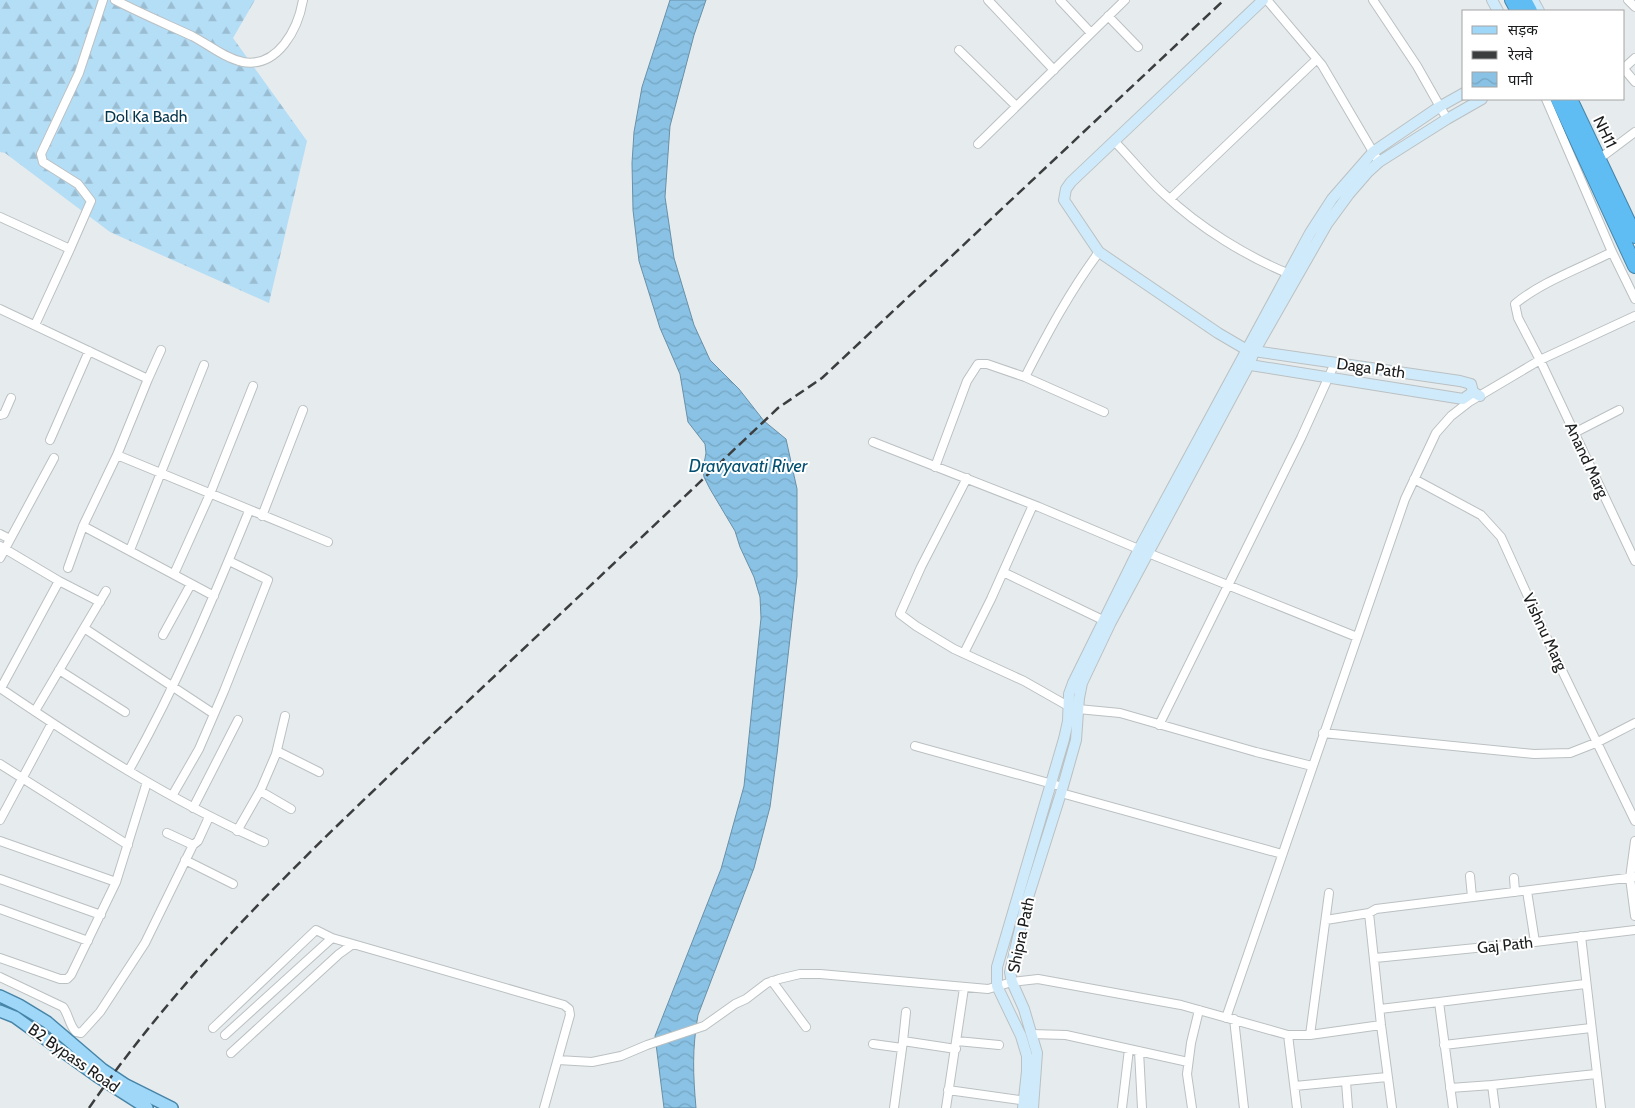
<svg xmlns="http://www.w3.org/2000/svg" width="1635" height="1108" viewBox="0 0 1635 1108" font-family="Cabin,'Noto Sans Devanagari',sans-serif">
	<defs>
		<pattern id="forest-firs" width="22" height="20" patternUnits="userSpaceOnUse" patternTransform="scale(1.25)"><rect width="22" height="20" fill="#b4ddf6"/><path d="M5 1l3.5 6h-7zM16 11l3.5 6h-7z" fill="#9abdd2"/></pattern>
		<pattern id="water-waves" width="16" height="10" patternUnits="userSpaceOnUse" patternTransform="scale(1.25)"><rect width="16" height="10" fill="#89c2e4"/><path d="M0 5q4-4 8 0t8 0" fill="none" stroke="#76a6c3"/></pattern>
	</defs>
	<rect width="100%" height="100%" fill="#e6ebed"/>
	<!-- forest -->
	<path fill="url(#forest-firs)" d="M 0,0 L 255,0 L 233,38 L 307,141 L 269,303 L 110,232 L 5,153 L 0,152 Z"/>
	<!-- water -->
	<path fill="url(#water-waves)" stroke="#6890a8" d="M 670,0 L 706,0 L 694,35 L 670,126 L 665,197 L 674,258 L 694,325 L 710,360 L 739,389 L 764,421 L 786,439 L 797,489 L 797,576 L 777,754 L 770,807 L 754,868 L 698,1015 C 692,1049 693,1074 696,1108 L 664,1108 L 655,1036 L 721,869 L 744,786 L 761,618 L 760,597 L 754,577 L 740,547 L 735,531 L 710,489 L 704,477 L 703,469 L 706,453 L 705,444 L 688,422 L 680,374 L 660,328 L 639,261 L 633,210 L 632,163 L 634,132 L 642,87 Z"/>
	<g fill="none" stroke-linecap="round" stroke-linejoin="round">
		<defs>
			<path id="street" d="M 115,0 C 140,13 166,24 192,36 C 208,44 224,58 243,62 C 278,68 298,29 303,0
				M 988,0 L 1054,70
				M 1060,0 L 1091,33
				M 1267,0 L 1322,65 L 1379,162
				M 1373,0 L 1417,66 L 1447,119
				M 1628,0 L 1635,7
				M 1108,16 L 1138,47
				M 959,50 L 1016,106
				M 1624,68 L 1635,58
				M 1624,69 L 1635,82
				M 1546,99 L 1612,252 L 1635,299
				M 1114,141 C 1131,158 1146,178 1164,194 C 1200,228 1247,257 1292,275
				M 978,144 L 1125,0
				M 1599,159 L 1635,132
				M 1170,199 L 1317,59
				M 0,217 L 70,249 L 35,325
				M 70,249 L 91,201 L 78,184 L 43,162 L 41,154 L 79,73 L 103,0
				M 1612,252 C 1581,268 1541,282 1515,304 L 1518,318 L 1540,360 L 1635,561
				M 0,309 L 148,379 L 117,455 L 328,542
				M 1025,377 C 1047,334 1070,291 1099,252
				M 148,379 L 161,350
				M 0,415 L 4,414 L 11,398
				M 1574,433 L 1619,410
				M 50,440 L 89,351
				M 873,442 L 1039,507 L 1148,553 L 1357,637
				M 935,467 L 967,381 L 978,364 L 987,364 L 1025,377 L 1104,412
				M 967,478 L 921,567 L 900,614 L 916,626 L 954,649 L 1024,681 L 1068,706 L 1078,709 L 1120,713 L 1256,752 L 1312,766
				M 1414,479 L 1481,515 L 1501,537 L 1556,658 L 1635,821
				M 262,516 L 303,410
				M 83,526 L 214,596
				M 0,534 L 10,539
				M 0,546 L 59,581 L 100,602
				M 130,550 L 204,365
				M 0,558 L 54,458
				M 68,568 L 83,526 L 117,455
				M 1003,572 L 1107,622
				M 174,574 L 210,494 L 253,386
				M 84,628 L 106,591
				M 163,635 L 191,584
				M 964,653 L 991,599 L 1033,505
				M 59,670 L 125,712
				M 0,688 C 84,745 171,801 264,842
				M 1,688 L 59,581
				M 35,711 L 84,628 L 214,714
				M 1159,725 L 1301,438 L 1335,363
				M 1323,733 L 1534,754 L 1570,753 L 1598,742 L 1635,723
				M 915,746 L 1056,785
				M 277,751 L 319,772
				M 0,764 L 128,845
				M 129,770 C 176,687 213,599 249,511
				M 260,791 L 291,809
				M 1061,793 L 1282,854
				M 172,796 L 199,749 L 224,691 L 268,580 L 229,561
				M 193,808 L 238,720
				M 0,820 L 52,723
				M 237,831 L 261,789 L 276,754 L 285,716
				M 0,841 L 116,882
				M 1635,841 L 1630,878 L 1635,916
				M 193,845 L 198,841 L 209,817
				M 185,860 L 233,884
				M 1470,876 L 1472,897
				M 1514,878 L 1515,892
				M 0,879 L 101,915
				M 1527,891 L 1535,942
				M 0,909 L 88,941
				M 1369,913 L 1381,1025 L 1392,1108
				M 1326,920 L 1369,913 L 1376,909 L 1635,877
				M 1581,936 L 1601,1108
				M 0,958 L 60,979 L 67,979 L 71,975 L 116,882 L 147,782
				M 1375,958 L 1535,942 L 1635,930
				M 0,977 L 63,1007 C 69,1015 69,1025 76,1032 L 81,1033 L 100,1012 L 145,943 L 193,845 L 167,833
				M 772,981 L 806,1027
				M 1439,1002 L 1585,984
				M 1380,1009 L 1439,1002 L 1453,1108
				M 1226,1018 L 1405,499 L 1436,433 L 1451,416 L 1469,402 L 1540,360 L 1635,316
				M 1234,1019 L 1244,1108
				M 213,1028 L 316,930 L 332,938
				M 1031,1034 L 1066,1035 L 1188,1062
				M 225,1035 L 332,938 L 353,944
				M 1288,1035 L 1297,1108
				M 1310,1035 L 1329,893
				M 903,1041 L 906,1012
				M 957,1041 L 999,1045
				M 873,1044 L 902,1048
				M 1444,1045 L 1591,1028
				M 1139,1051 L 1142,1108
				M 231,1053 L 339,954 L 353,944 L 564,1005 L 569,1009 L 570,1015 L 544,1108
				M 558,1060 L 592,1062 L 621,1056 L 647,1045 L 704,1026 L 735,1004 L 746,999 L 767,983 L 779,979 L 800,974 L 820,974 L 988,989 L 1012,982 L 1038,979 L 1181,1005 L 1288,1035 L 1310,1035 L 1381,1025
				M 1346,1082 L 1348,1108
				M 1295,1086 L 1387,1077
				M 1450,1088 L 1492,1085
				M 948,1090 L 1027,1101
				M 894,1108 L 903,1041 L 956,1049
				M 946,1108 L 964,988
				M 1122,1108 L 1129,1049
				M 1192,1108 L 1187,1074 L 1191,1043 L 1199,1010
				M 1495,1108 L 1492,1085 L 1596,1074"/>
			<path id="secondary" d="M 1263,0 L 1071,182 L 1066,189 L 1064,200 L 1099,252 L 1218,333 L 1247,350 L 1460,381 L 1471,384 L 1473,392 L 1480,396
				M 1492,0 L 1498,11
				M 1533,0 L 1539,11
				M 1244,364 L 1463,399 L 1473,392
				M 1023,1108 L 1027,1071 L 1027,1056 L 1021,1036 L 997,986 L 997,967 L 1064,739 L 1068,721 L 1069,694 L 1073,683 L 1139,549 L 1310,233 L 1332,199 L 1373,152 L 1439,107 L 1464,93
				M 1033,1108 L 1037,1053 L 1024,1009 L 1012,982 L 1010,972 L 1025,907 L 1061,793 L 1076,740 L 1079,698 L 1082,683 L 1110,624 L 1249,365 L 1254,352 L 1327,224 L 1349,194 L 1368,172 L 1379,162 L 1447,119 L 1482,99"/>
			<path id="primary" d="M 0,996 L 19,1005 L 47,1022 L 102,1069 L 126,1085 L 172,1108
				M 0,1011 L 15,1017 L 97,1076 L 147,1108"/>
			<path id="highway" d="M 1512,0 L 1518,11
				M 1524,0 L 1530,11
				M 1558,99 L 1635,266
				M 1570,99 L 1635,236"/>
		</defs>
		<!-- street casing -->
		<use href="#street" stroke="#bbc0c2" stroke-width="10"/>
		<!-- secondary casing -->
		<use href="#secondary" stroke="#bbc0c2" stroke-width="12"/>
		<!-- primary casing -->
		<use href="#primary" stroke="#4785a8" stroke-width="14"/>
		<!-- highway casing -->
		<use href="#highway" stroke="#4785a8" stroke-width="16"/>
		<!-- street -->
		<use href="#street" stroke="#fff" stroke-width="8"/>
		<!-- secondary -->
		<use href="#secondary" stroke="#cfebfb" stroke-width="10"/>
		<!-- primary -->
		<use href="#primary" stroke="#9fd7f8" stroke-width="11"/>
		<!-- highway -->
		<use href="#highway" stroke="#5fbdf3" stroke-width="14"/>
		<!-- rail -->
		<path stroke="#3b3d3e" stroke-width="2.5" stroke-dasharray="10 5" stroke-linecap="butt" d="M 89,1108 C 186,967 310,851 433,734 C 548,626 663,517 778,408 L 822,378 L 1224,0"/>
	</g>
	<g text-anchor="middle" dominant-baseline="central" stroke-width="4" stroke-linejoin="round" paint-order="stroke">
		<!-- park labels -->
		<g font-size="16" fill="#04354d" stroke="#fff">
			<text x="146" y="116">Dol Ka Badh</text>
		</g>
		<!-- street labels -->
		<g font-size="16" fill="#1a1c1d" stroke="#fff">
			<text transform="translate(1605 132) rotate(64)">NH11</text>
			<text transform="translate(1371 368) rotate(8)">Daga Path</text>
			<text transform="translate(1587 460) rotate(65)">Anand Marg</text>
			<text transform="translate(1545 632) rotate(65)">Vishnu Marg</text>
			<text transform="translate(1021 935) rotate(-78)">Shipra Path</text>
			<text transform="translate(1505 945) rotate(-6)">Gaj Path</text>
			<text transform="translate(74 1058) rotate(35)">B2 Bypass Road</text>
		</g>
		<!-- water labels -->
		<g font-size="18" font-style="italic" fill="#024f70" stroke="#fff">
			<text x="748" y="466">Dravyavati River</text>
		</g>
	</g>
	<!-- legend -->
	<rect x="1462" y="10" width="162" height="90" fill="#ffffff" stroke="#a3a4a5"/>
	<rect x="1472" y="26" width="25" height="8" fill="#9fd7f8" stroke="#a3a4a5"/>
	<text x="1508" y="35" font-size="15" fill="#1a1c1d">सड़क</text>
	<rect x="1472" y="51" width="25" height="8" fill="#3b3d3e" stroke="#a3a4a5"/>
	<text x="1508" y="60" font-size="15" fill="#1a1c1d">रेलवे</text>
	<rect x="1472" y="72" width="25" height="15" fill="url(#water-waves)" stroke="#a3a4a5"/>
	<text x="1508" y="85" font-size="15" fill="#1a1c1d">पानी</text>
</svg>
